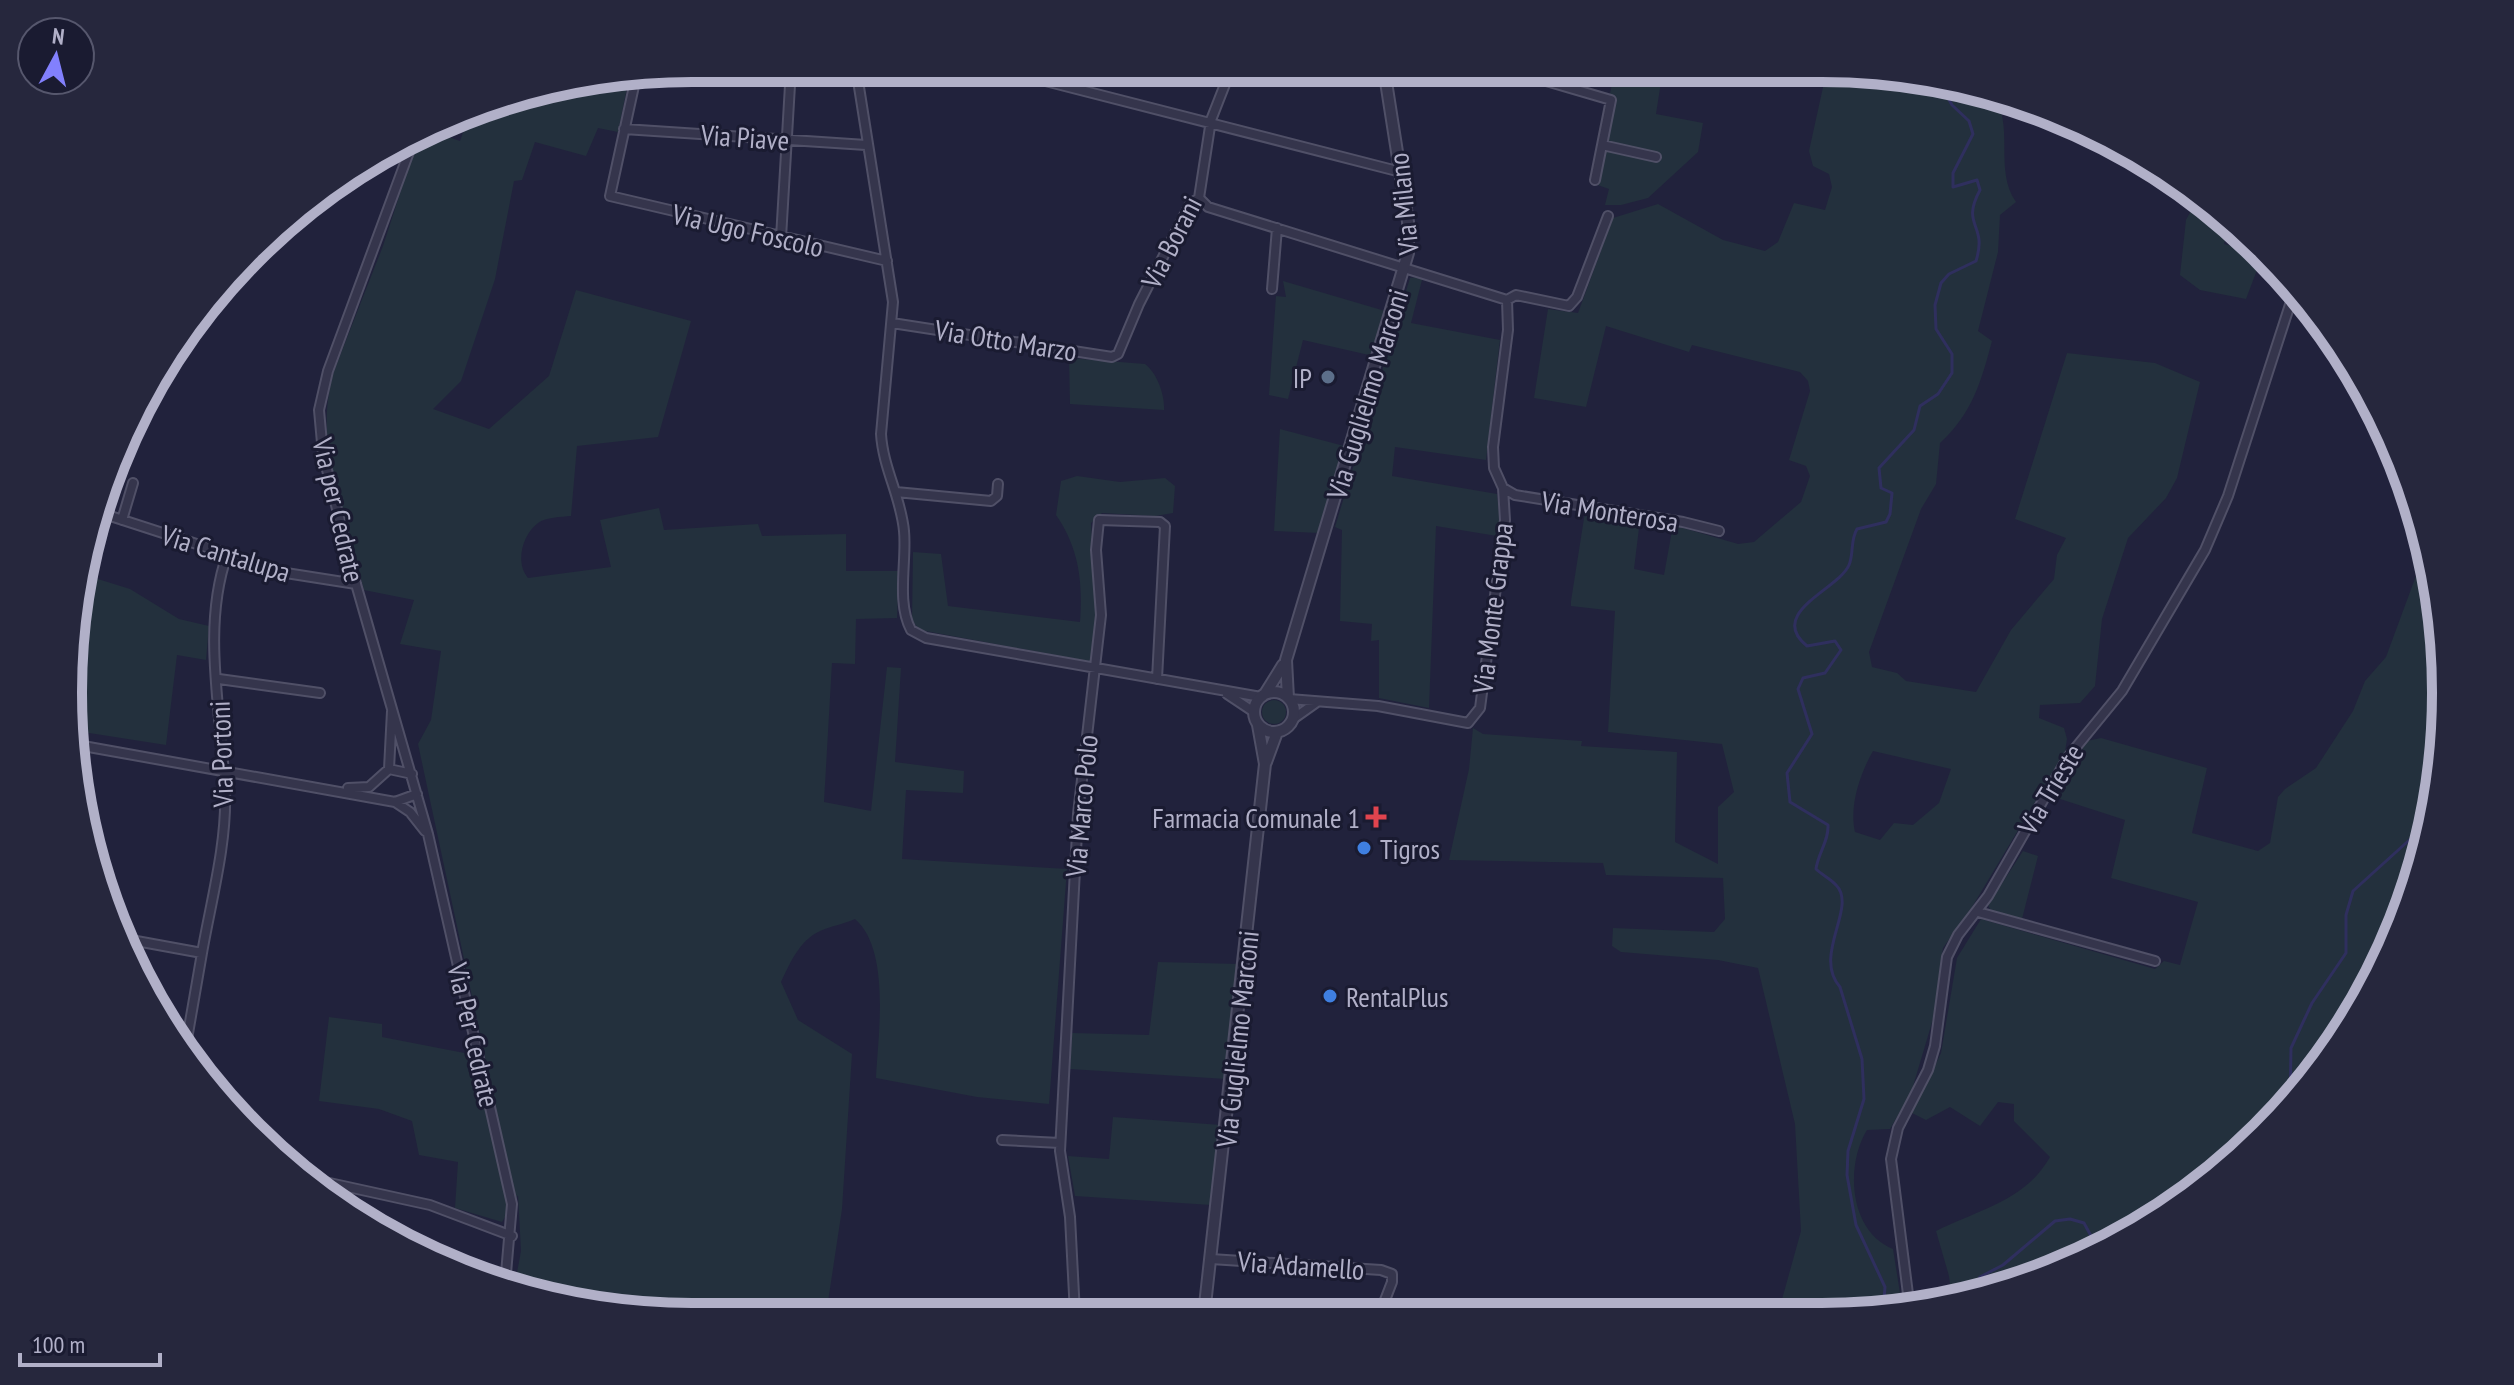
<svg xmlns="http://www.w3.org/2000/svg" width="2514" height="1385" viewBox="0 0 2514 1385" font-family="'PT Sans Narrow',sans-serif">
	<rect width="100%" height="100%" fill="#21223c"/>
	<!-- green -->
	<path fill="#23303d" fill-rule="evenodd" d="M 1615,69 L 1663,69 L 1656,114 L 1703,123 L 1698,152 L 1648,198 L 1621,205 L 1605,205 L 1609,189 L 1592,183 Z
		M 1827,69 L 1862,69 L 1992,93 C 2016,125 1993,169 2016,202 L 2000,215 L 1998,252 L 1978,331 L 1992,341 C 1981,382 1972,414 1940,443 L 1936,484 L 1921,509 L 1869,652 L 1872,667 L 1897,673 L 1906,681 L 1976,692 L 2011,630 L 2054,579 L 2057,555 L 2066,538 L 2015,519 L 2067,353 L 2155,363 L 2200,382 L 2177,478 L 2166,498 L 2128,538 L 2102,619 L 2095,686 L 2080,703 L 2040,705 L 2039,718 L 2064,728 L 2067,739 L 2065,752 L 1972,907 L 1943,948 L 1933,1019 L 1911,1093 L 1890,1129 L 1867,1130 C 1845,1166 1849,1231 1893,1249 L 1903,1312 L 1783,1312 L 1781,1303 L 1801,1231 L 1795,1124 L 1758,968 L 1718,960 L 1621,952 L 1612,946 L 1613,928 L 1714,932 L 1725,919 L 1723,878 L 1606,875 L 1603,863 L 1449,860 L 1469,769 L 1473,728 L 1483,734 L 1582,741 L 1581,746 L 1677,752 L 1675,842 L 1718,864 L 1718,807 L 1734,792 L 1722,744 L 1608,732 L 1615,611 L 1571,606 L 1571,601 L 1585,512 L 1640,520 L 1634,569 L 1664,575 L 1673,525 L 1738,544 L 1754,542 L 1801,502 L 1810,476 L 1806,466 L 1789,460 L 1810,391 L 1808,381 L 1800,372 L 1692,345 L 1689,352 L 1606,326 L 1586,407 L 1534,398 L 1548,309 L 1578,313 L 1613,218 L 1658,204 L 1723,240 L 1765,251 L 1778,242 L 1794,203 L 1825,210 L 1832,187 L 1829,174 L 1813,166 L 1809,151 ZM 1873,751 L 1951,769 L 1939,803 L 1913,825 L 1894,823 L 1880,840 L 1855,832 C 1849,806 1860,774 1873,751 Z
		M 629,78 L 618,132 L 598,128 L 586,156 L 535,142 L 522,180 L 514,181 L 495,279 L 461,381 L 433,409 L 489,429 L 549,376 L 576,290 L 691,321 L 658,437 L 577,446 L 571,516 C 561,517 546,517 538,523 C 522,535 515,563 528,578 L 611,567 L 600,520 L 659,508 L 664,530 L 758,524 L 762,536 L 846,534 L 846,571 L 899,571 L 897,618 L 856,619 L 855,664 L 832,663 L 824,802 L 871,811 L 887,667 L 901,668 L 895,762 L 964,771 L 963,793 L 906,790 L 902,859 L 1067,869 L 1049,1104 L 977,1097 L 876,1078 C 878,1035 891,950 855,919 C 844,924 835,925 825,929 C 801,937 791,961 781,982 L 798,1020 L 852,1054 L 842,1209 L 826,1315 L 652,1316 L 530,1296 L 514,1289 L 521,1251 L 518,1195 L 502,1222 L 455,1208 L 458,1162 L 419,1155 L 412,1121 L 379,1109 L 319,1101 L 329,1017 L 382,1024 L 382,1037 L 485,1057 L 418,744 L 431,720 L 441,651 L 400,644 L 414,600 L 364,590 C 345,519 312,444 334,371 L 383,246 L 417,141 L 434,132 L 460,141 L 470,113 L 491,101 Z
		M 2198,198 L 2231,221 L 2224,244 L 2263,254 L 2246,299 L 2200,290 L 2180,275 L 2186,220 Z
		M 1423,276 L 1411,323 L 1500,340 L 1486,460 L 1395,447 L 1392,476 L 1497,494 L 1500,519 L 1497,536 L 1436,526 L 1429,708 L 1379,698 L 1379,640 L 1371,641 L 1372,624 L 1340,621 L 1342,530 L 1335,527 L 1410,278 Z
		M 1283,281 L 1385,311 L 1374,351 L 1369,355 L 1303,340 L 1288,399 L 1269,395 L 1276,296 L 1286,297 Z
		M 1069,358 L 1145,364 C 1157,373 1165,395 1164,410 L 1070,404 Z
		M 1280,429 L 1344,446 L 1320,533 L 1274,531 Z
		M 1077,476 L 1120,482 L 1165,478 L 1175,486 L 1173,513 L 1155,516 L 1102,513 L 1091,523 L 1097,612 L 1093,662 L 920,630 L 912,621 L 913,552 L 941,554 L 948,606 L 1080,622 C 1083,582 1079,548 1056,515 L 1061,481 Z
		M 2427,546 L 2445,651 L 2441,774 L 2413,893 L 2363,1004 L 2291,1105 L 2169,1211 L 2023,1284 L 2015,1280 L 2006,1288 L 1952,1300 L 1949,1276 L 1936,1231 C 1980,1209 2025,1201 2050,1157 L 2014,1121 L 2014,1104 L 1998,1102 L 1980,1126 L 1950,1107 L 1926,1120 L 1912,1113 L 1941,1053 L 1957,958 L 1981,919 L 2155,969 L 2164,961 L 2180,965 L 2198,902 L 2111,878 L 2125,820 L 2054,797 L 2087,741 L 2101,738 L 2207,768 L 2192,833 L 2258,851 L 2270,843 L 2278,797 L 2285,789 L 2316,768 L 2353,711 L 2365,681 L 2386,657 Z
		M 85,575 L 130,589 L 179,619 L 209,626 L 206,660 L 177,655 L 166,745 L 70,730 Z
		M1262 712a12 12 0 1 1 24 0a12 12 0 1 1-24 0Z
		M 2023,851 L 2038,856 L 2022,919 L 1991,911 L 1988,905 Z
		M 1158,962 L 1239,964 L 1226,1079 L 1070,1069 L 1072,1033 L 1149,1035 Z
		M 1113,1117 L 1221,1125 L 1211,1205 L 1075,1196 L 1068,1156 L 1109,1159 Z"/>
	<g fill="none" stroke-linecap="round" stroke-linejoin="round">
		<!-- stream -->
		<path stroke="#2f2f5e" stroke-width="3" d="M 2432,812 L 2434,802
			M 2290,1105 L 2291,1048 L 2312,1003 L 2346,953 L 2346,915 L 2353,891 L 2427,824 L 2431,815
			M 1970,1296 L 1980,1277 L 2003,1265 L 2055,1221 L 2070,1219 L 2084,1223 L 2097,1247
			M 1883,1312 L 1885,1287 L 1856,1225 L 1847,1175 L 1848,1151 L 1864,1099 L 1862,1059 L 1840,987 C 1812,955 1858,907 1836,885 C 1831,879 1822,875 1816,869 C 1818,853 1829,841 1828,825 L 1790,802 L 1787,773 L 1812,734 L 1798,689 L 1803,678 L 1825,673 L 1841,650 L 1835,641 L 1807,646 C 1766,613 1839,589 1849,565 C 1854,553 1850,541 1857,529 L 1886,522 L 1890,514 L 1892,493 L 1881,488 L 1879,468 L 1914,430 L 1920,406 L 1938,394 L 1952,373 L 1952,354 L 1936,329 L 1935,305 L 1941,283 L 1949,274 L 1976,261 C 1988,223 1960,227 1980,190 L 1977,180 L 1953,187 L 1953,173 L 1973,134 L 1969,121 L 1952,105 L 1939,82"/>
		<defs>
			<path id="minor" d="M 856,68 L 893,302 L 881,434 C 883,468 901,497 904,531 C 907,561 896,602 911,630 L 926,638 L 1261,697
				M 968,68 L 1022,75 L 1401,172
				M 1505,69 L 1611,100 L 1595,180
				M 636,77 L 610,196 L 887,261
				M 624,129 L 866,145
				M 412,144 L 328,371 L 319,410 L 323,454 L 356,584 L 428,834 L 512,1204 L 505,1285
				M 1602,145 L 1656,157
				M 1199,198 L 1208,207 L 1507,300 L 1516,295 L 1569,306 L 1577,297 L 1608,216
				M 781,238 L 791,68
				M 1272,289 L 1277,228
				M 892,323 L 1112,357 L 1118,354 L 1139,304 L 1190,204 L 1199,198 L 1211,120 L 1231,69
				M 1503,488 L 1515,495 L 1683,522 L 1719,531
				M 896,492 L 991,501 L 997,496 L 998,484
				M 98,512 L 286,573 L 356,584
				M 122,520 L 133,483
				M 219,679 L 320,693
				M 1227,694 L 1254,712
				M 1289,699 L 1378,706 L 1468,723 L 1480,708 L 1505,520 L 1503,488 L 1494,468 L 1493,447 L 1508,330 L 1507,300
				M 1293,719 L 1317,702
				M 72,744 L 395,802 L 417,794
				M 389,769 L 392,711
				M 348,788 L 369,787 L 389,769 L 412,774
				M 395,802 L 410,812 L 425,831
				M 1978,912 L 2155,961
				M 120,938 L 202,953 C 211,901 227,844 225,791 C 222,715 201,629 227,555
				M 186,1045 L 202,953
				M 1002,1140 L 1060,1143
				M 316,1180 L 430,1205 L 512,1236
				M 1211,1259 L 1381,1270 L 1392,1274 L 1392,1282 L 1380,1313
				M 1910,1310 L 1891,1159 L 1898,1128 L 1928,1070 L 1935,1046 L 1947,957 L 1958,935 L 1988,896 L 2068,757 L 2122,691 L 2205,550 L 2228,496 L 2295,289
				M 1075,1311 L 1205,1307
				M 1075,1314 L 1070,1217 L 1060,1151 L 1078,814 L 1101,615 L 1096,550 L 1099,520 L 1160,522 L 1165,526 L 1157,679"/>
			<path id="tertiary" d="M1254 712a20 20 0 1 1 40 0a20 20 0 1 1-40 0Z
				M 1265,694 L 1283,665
				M 1288,698 L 1286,660 L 1408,253 L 1408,222 L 1384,69
				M 1266,762 L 1277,732
				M 1204,1314 L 1265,764 L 1258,725"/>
		</defs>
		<!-- minor casing -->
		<use href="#minor" stroke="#505067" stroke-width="12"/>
		<!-- tertiary casing -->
		<use href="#tertiary" stroke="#505067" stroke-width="14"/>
		<!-- minor -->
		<use href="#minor" stroke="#35354c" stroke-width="8"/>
		<!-- tertiary -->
		<use href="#tertiary" stroke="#35354c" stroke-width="10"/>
	</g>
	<!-- markers -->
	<circle fill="#5c6f8a" stroke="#1a1b31" stroke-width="3" cx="1328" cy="377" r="8"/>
	<path fill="#e0444e" stroke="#1a1b31" stroke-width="3" d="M1372 805h8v8h8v8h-8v8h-8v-8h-8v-8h8z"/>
	<g fill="#3f7fe0" stroke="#1a1b31" stroke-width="3">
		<circle cx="1364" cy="848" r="8"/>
		<circle cx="1330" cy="996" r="8"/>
	</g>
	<g text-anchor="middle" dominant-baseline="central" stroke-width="6" stroke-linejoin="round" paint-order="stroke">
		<!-- street labels -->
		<g font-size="28" fill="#b1b0c8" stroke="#1a1b31">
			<text transform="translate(745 137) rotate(4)">Via Piave</text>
			<text transform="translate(1403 204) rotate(-96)">Via Milano</text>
			<text transform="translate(748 230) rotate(13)">Via Ugo Foscolo</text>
			<text transform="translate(1171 242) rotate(-63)">Via Borani</text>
			<text transform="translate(1006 340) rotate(9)">Via Otto Marzo</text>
			<text transform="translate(1367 394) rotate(-73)">Via Guglielmo Marconi</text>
			<text transform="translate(339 510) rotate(77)">Via per Cedrate</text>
			<text transform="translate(1610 511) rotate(9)">Via Monterosa</text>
			<text transform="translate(226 553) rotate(17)">Via Cantalupa</text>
			<text transform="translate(1492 608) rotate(-83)">Via Monte Grappa</text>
			<text transform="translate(221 754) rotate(-92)">Via Portoni</text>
			<text transform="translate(2050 789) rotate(-59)">Via Trieste</text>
			<text transform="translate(1081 806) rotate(-85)">Via Marco Polo</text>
			<text transform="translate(474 1035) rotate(77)">Via Per Cedrate</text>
			<text transform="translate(1237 1039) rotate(-84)">Via Guglielmo Marconi</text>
			<text transform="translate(1301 1265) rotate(4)">Via Adamello</text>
		</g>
		<!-- poi labels -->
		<g font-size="28" fill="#b1b0c8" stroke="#1a1b31" text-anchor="end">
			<text x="1312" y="377">IP</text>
			<text x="1360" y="817">Farmacia Comunale 1</text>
			<text x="1380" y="848" text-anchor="start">Tigros</text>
			<text x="1346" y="996" text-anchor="start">RentalPlus</text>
		</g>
	</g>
	<!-- crop -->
	<path d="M0 0H2514V1385H0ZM692 82H1822A610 610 0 0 1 2432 692V693A610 610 0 0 1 1822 1303H692A610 610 0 0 1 82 693V692A610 610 0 0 1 692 82Z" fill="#26273d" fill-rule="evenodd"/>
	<path fill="none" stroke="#b1b0c8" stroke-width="10" d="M692 82H1822A610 610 0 0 1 2432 692V693A610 610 0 0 1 1822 1303H692A610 610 0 0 1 82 693V692A610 610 0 0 1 692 82Z"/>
	<!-- north arrow -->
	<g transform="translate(56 56) rotate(7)"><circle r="38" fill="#1a1b31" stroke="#56576d" stroke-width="2"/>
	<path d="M0-6L14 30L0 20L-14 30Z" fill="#8280fd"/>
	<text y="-12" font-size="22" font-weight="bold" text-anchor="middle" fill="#b1b0c8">N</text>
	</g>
	<!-- scale -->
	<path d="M20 1353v12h140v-12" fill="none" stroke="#b1b0c8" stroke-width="4"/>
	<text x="32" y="1353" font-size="24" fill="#b1b0c8" stroke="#1a1b31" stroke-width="6" paint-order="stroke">100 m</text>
</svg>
